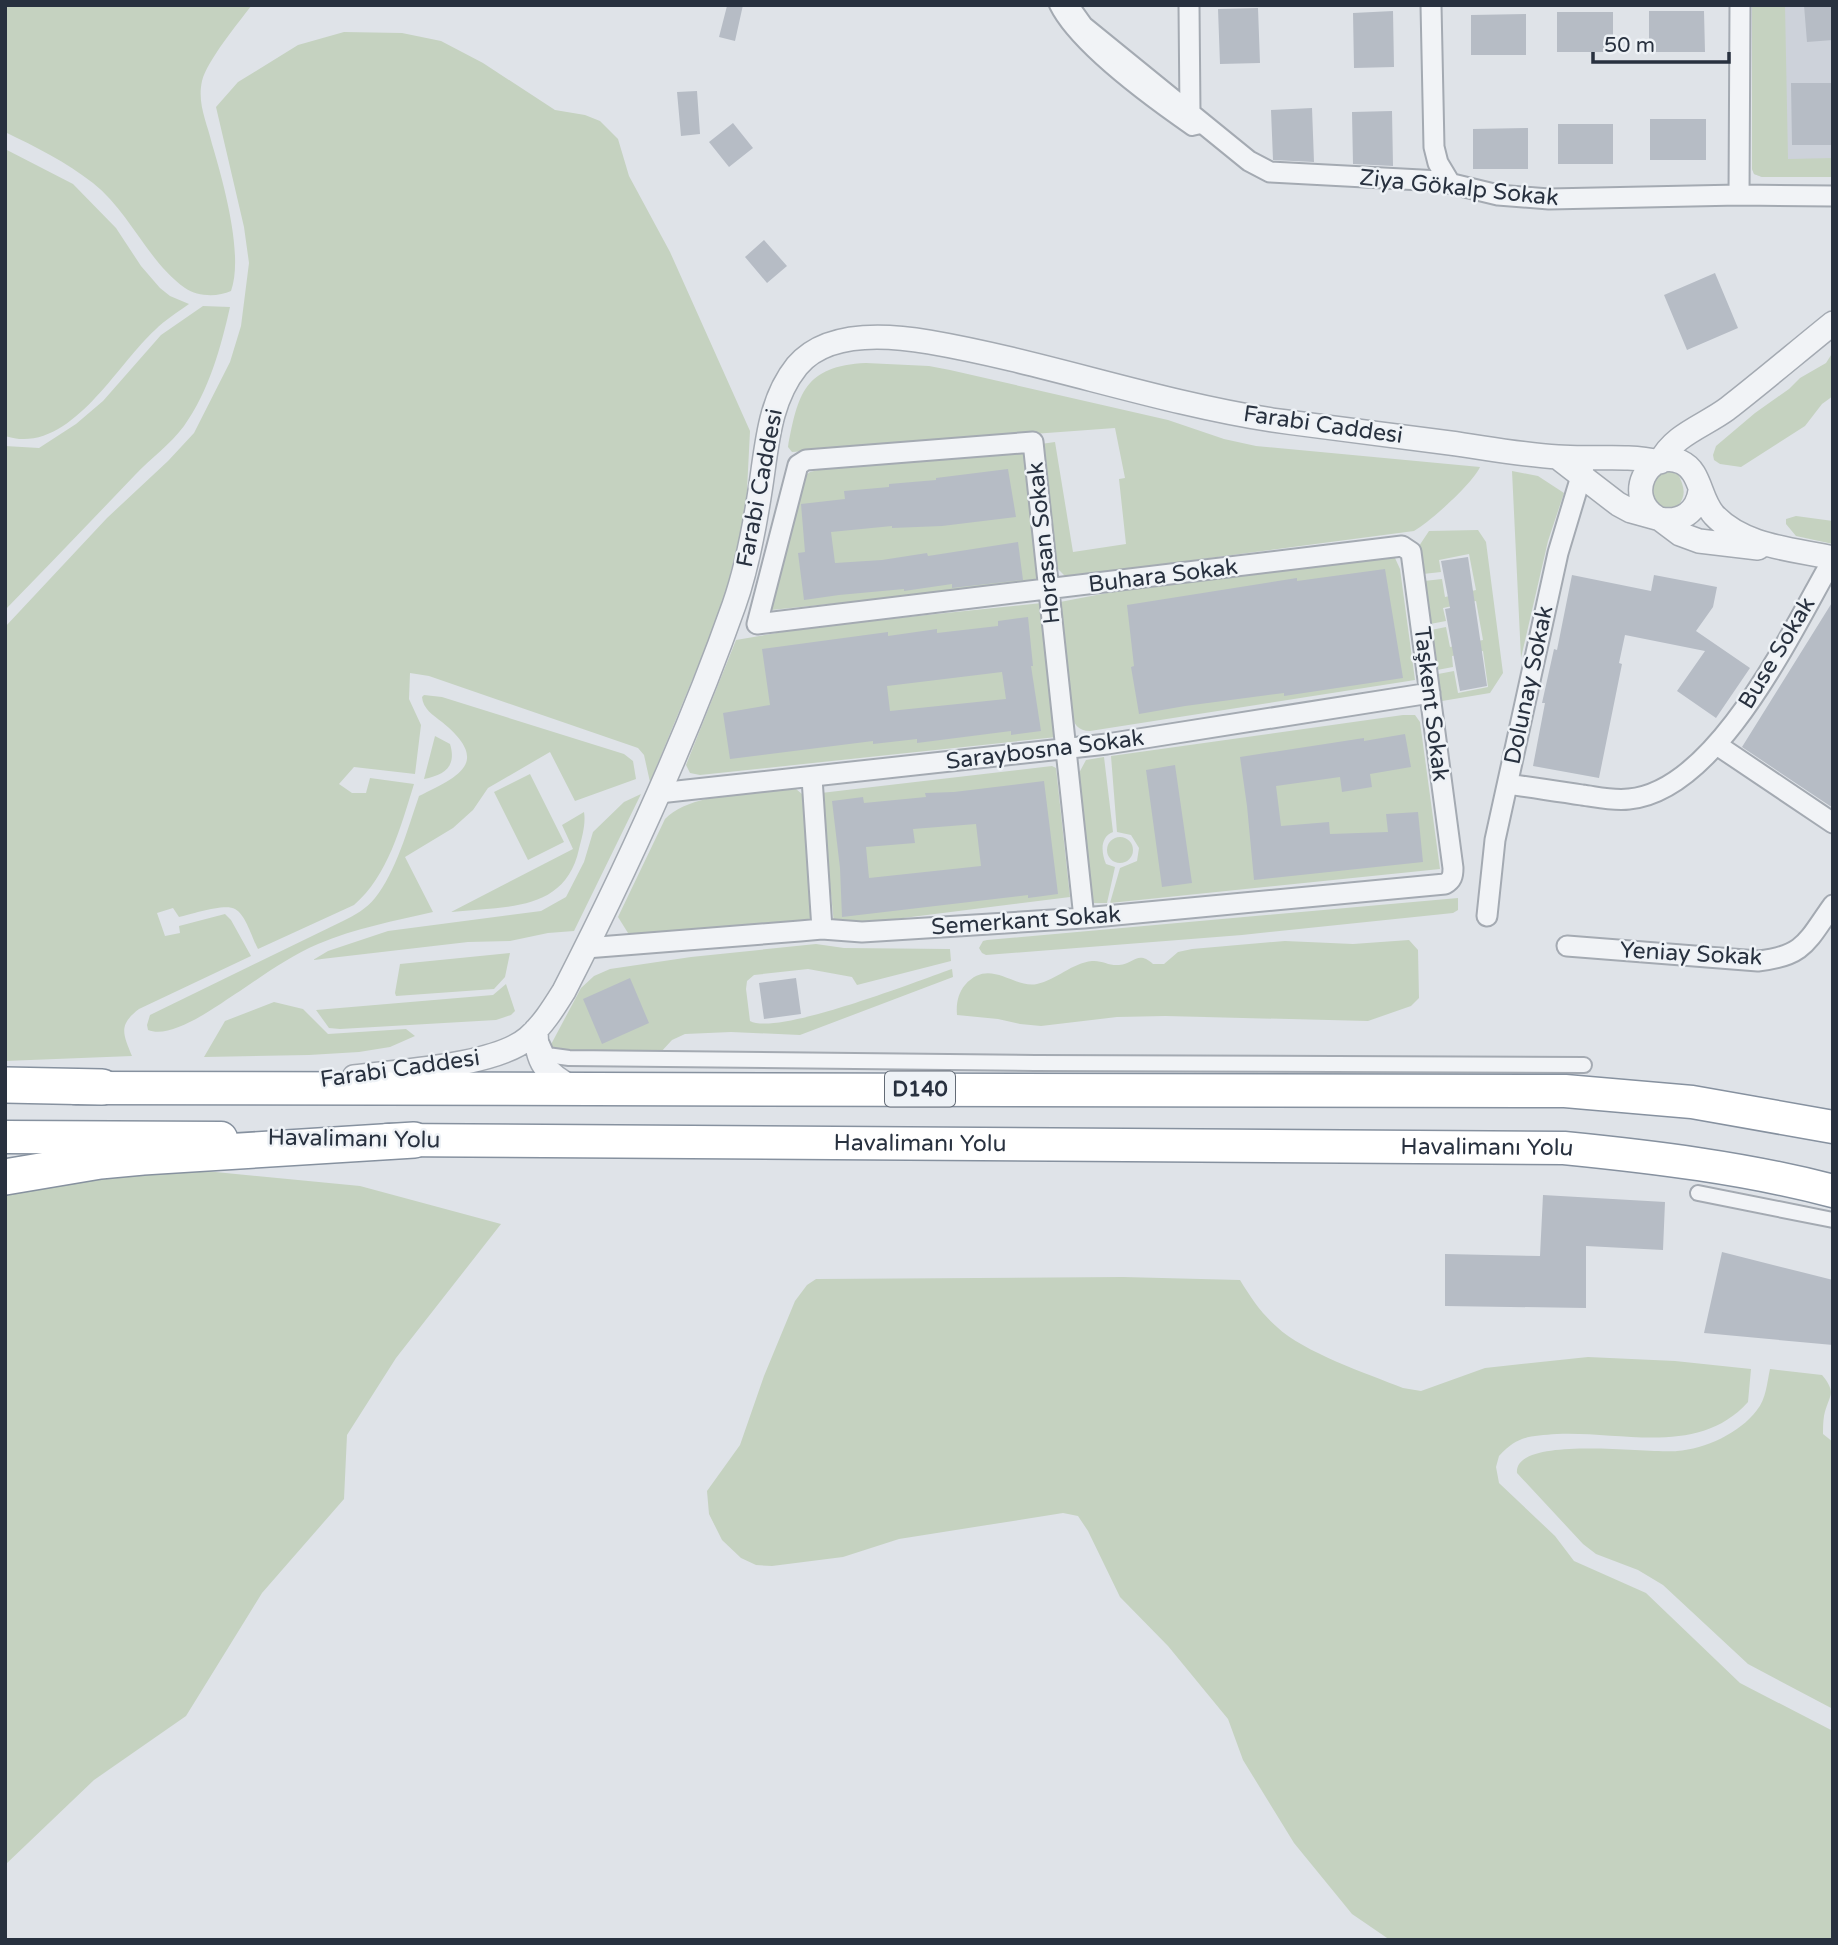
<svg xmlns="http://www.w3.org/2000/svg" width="1838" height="1945" viewBox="0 0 1838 1945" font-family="'Varela Round',sans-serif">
	<rect width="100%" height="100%" fill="#dfe3e8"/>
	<!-- built -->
	<path fill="#cdd2da" d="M 1752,5 L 1833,5 L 1833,177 L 1762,177 L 1754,174 L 1752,169 Z"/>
	<!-- green -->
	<path fill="#c5d2c0" d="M 5,5 L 252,5 C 238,23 207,61 202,81 C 197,104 207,122 212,144 C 223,181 244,255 231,291 C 218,297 198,297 185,288 C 147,261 130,212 93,183 C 66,162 36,147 5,132 Z
		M 1752,5 L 1785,5 L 1788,159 L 1833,158 L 1833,177 L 1762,177 L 1754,174 L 1752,169 Z
		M 344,32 L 402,33 L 441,41 L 483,63 L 555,110 L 585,115 L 600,121 L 618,139 L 629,176 L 670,252 L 750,431 L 746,510 L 722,608 L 650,782 L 644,755 L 638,748 L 429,676 L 410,673 L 409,699 L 421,725 L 415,774 L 354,767 L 339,784 L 352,793 L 366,793 L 370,778 L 414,784 C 401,826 388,876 354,905 L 258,949 C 252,938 246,915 235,909 C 225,903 192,914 179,917 L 173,908 L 157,913 L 165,936 L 180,933 L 179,926 L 225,914 L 231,920 L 251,956 L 139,1009 C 118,1025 123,1034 132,1056 L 5,1061 L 5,627 L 107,518 L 168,461 L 194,433 L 230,362 L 241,326 L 249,263 L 244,227 L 216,107 L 238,82 L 298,45 Z
		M 5,149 L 73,184 L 116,228 L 141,266 L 160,288 L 170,296 L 189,304 C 178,312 165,320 155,330 C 116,365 69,457 5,436 Z
		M 203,306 L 230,307 C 221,347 209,391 184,426 C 170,445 151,458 135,475 C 92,520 49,565 5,610 L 5,446 L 39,448 L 76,424 L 103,401 L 161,335 Z
		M 1833,352 L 1833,396 L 1822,404 L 1805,426 L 1741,467 L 1720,464 L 1714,460 L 1713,455 L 1716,446 L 1755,413 L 1789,389 L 1800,378 L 1826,363 Z
		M 866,363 L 929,366 L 950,370 L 1168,420 L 1224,439 L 1256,446 L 1480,467 C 1473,483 1430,522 1414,531 L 1066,577 L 1057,568 L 1041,444 L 1055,442 L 1073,552 L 1126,544 L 1119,479 L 1125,478 L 1115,428 L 792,452 L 788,447 C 798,394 804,366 866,363 Z
		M 1025,451 L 1037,583 L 771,610 L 803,477 L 810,472 L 826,468 Z
		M 1512,471 L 1538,476 L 1564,493 L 1548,541 L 1521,658 Z
		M 1666,471 L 1678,474 C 1684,486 1687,495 1678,506 L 1662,510 L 1652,499 L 1652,489 L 1659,474 Z
		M 1796,516 L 1833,521 L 1833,544 L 1796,536 L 1786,524 L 1786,519 Z
		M 1478,530 L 1486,542 L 1503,673 L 1490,693 L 1442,701 L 1438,674 L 1454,671 L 1458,693 L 1488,687 L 1483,651 L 1452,656 L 1453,667 L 1437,670 L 1431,630 L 1446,627 L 1450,647 L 1483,640 L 1476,601 L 1443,608 L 1446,621 L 1430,624 L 1424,581 L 1442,579 L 1445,597 L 1476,590 L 1469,554 L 1439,560 L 1441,572 L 1423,574 L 1419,546 L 1429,531 Z
		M 1383,557 L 1395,558 L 1400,569 L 1415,680 L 1090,731 C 1078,731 1074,724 1070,713 L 1060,602 L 1112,592 Z
		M 1042,603 L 1057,737 L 700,775 L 690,773 L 686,765 L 736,640 L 811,627 Z
		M 424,695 L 442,697 L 624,754 L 633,761 L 636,779 L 575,801 L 550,752 L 488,788 L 473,810 L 453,828 L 405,857 L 433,912 C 395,921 355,928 318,944 C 290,956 265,974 240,991 C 219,1004 173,1040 148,1030 L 147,1025 L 150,1015 L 343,921 C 355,915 366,909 375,898 C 396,872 408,828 419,796 C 460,776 491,762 442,722 C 433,715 423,709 422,697 Z
		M 1403,715 L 1415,715 L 1420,722 L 1440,869 L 1110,903 L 1120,868 L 1137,861 L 1139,848 L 1131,835 L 1117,832 L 1111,756 Z
		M 435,736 L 450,744 C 457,767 444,775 424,779 Z
		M 1104,757 L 1113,832 C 1100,837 1101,852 1106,864 L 1115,867 L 1107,903 L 1092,903 L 1089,900 L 1077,784 L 1079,773 L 1086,760 Z
		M 1052,766 L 1056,768 L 1070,897 L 840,926 L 834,924 L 821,793 Z
		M 530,774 L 564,842 L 528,860 L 494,792 Z
		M 796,789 L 802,794 L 812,921 L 632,936 L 628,933 L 618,917 L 665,819 C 690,793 760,791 796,789 Z
		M 641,794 L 574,931 L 548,933 L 510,941 L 468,942 L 313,960 L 328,951 L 388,931 L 541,911 L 566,897 L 584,862 L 593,832 L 624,802 Z
		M 584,812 C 586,824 582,837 579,849 C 565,913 504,906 451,912 L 573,849 L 562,825 Z
		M1107 850a13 13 0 1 1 26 0a13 13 0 1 1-26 0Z
		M 1458,898 L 1458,910 L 1453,913 L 1242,935 L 986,955 L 982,953 L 979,948 L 983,941 L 987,940 Z
		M 1409,940 L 1418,950 L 1419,998 L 1411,1006 L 1368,1021 L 1165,1016 L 1117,1017 L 1041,1026 L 1020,1024 L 998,1019 L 957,1015 C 956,1004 958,993 965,985 C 990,957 1013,989 1037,984 C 1056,980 1072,963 1092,961 C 1102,960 1109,966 1119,965 C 1135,964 1137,950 1153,964 L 1164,964 L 1178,952 L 1192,949 L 1285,941 L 1353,944 Z
		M 816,944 L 844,948 L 950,949 L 951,961 L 857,985 L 852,977 L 808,969 L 754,975 L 747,981 L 746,989 L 750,1021 C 778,1036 917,981 952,969 L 953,977 L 800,1035 L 731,1032 L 685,1034 L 672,1040 L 660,1053 L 547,1052 L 581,988 L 594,976 L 610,969 L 691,957 Z
		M 510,953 L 505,977 L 494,989 L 396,996 L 395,993 L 400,964 Z
		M 506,984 L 515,1011 L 511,1015 L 496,1020 L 340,1029 L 329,1028 L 316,1010 L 493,995 Z
		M 274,1002 L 303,1009 L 328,1034 L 406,1029 L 415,1036 L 390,1047 L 359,1052 L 309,1055 L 204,1057 L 225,1021 Z
		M 175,1168 L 360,1186 L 501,1224 L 396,1358 L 347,1435 L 344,1499 L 262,1593 L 186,1716 L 94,1780 L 5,1865 L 5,1192 L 23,1184 Z
		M 1123,1277 L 1240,1280 C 1251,1298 1261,1313 1277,1327 C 1303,1352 1368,1374 1403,1388 L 1421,1391 L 1485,1368 L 1588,1357 L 1675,1361 L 1751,1369 L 1748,1402 C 1699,1457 1622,1431 1557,1434 C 1532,1436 1518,1435 1499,1456 L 1496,1467 L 1499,1483 L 1555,1536 L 1574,1561 L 1646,1593 L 1740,1683 L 1833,1731 L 1833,1940 L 1390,1940 L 1352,1914 L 1294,1843 L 1243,1760 L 1228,1719 L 1168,1646 L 1120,1597 L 1088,1531 L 1078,1516 L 1063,1513 L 899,1539 L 843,1557 L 772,1566 L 756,1565 L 741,1558 L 722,1540 L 709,1514 L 707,1491 L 740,1445 L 764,1376 L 795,1301 L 807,1285 L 816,1279 Z
		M 1770,1369 L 1822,1375 C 1838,1394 1828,1396 1824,1416 C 1823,1422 1823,1429 1823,1434 L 1833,1442 L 1833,1709 L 1748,1664 L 1663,1585 L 1638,1570 L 1596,1554 L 1583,1544 L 1517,1473 C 1513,1434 1652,1454 1677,1451 C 1705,1449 1740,1433 1757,1410 C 1766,1399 1767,1383 1770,1369 Z"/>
	<!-- building -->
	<path fill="#b6bcc5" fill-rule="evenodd" d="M 743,5 L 735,41 L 719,37 L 727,6 Z
		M 1804,5 L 1833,5 L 1833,40 L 1807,42 Z
		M 1258,8 L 1260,63 L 1220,64 L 1218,9 Z
		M 1393,11 L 1394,67 L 1354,68 L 1353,13 Z
		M 1649,11 L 1704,11 L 1705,52 L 1649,52 Z
		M 1557,12 L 1613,12 L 1613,52 L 1557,52 Z
		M 1526,14 L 1526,55 L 1471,55 L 1471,15 Z
		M 1791,83 L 1833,83 L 1833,145 L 1792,145 Z
		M 697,91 L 700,134 L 681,136 L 677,92 Z
		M 1312,108 L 1314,162 L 1273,160 L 1271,110 Z
		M 1392,111 L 1393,166 L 1353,164 L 1352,112 Z
		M 1650,119 L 1706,119 L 1706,160 L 1650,160 Z
		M 733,123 L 753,148 L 729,167 L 709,142 Z
		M 1558,124 L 1613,124 L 1613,164 L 1558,164 Z
		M 1528,128 L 1528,169 L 1473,169 L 1473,129 Z
		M 764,240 L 787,266 L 767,283 L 745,257 Z
		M 1715,273 L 1738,328 L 1687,350 L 1664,295 Z
		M 1008,469 L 1016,517 L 942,526 L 892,528 L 892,526 L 831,532 L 835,563 L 882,560 L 927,553 L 928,556 L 1018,542 L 1023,580 L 952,588 L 952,584 L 904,591 L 904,589 L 839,595 L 804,600 L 798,553 L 805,552 L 801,504 L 845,499 L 844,491 L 889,487 L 889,484 L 936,480 L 936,478 Z
		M 1468,557 L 1487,686 L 1460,691 L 1445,609 L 1450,608 L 1441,561 Z
		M 1385,569 L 1403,678 L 1284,696 L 1284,693 L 1185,706 L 1139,714 L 1131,667 L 1134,666 L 1127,605 L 1297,578 L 1297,581 Z
		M 1572,575 L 1651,591 L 1654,575 L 1717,587 L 1713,607 L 1696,631 L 1750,668 L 1716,718 L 1677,691 L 1705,651 L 1625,635 L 1619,663 L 1622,664 L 1599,778 L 1533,766 L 1545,703 L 1542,703 L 1554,649 L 1557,650 Z
		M 1833,601 L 1833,808 L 1742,747 Z
		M 1028,617 L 1033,666 L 1031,666 L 1041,731 L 1011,735 L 1011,731 L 917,743 L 917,739 L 873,744 L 873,741 L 730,759 L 723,713 L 770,705 L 762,649 L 888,632 L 888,636 L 937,629 L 937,633 L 998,626 L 998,621 ZM 1002,672 L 1006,699 L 890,711 L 887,686 Z
		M 1405,734 L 1411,767 L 1370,774 L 1372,787 L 1342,792 L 1340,777 L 1276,786 L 1281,826 L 1329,822 L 1330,834 L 1388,832 L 1386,814 L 1418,812 L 1423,862 L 1254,880 L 1247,806 L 1240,757 L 1364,738 L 1364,741 Z
		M 1175,765 L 1192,883 L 1162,887 L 1146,770 Z
		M 1044,781 L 1058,894 L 1028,898 L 1028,895 L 842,917 L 840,868 L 832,801 L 863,797 L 864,803 L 926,797 L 925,793 L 954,792 ZM 976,824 L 981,866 L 869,878 L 866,847 L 915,843 L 913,829 Z
		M 630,978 L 649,1023 L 602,1044 L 583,999 Z
		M 796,978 L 801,1014 L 764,1019 L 759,983 Z
		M 1543,1195 L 1665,1202 L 1663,1250 L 1586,1246 L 1586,1308 L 1445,1306 L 1445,1254 L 1540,1256 Z
		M 1722,1252 L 1833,1280 L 1833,1345 L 1704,1333 Z"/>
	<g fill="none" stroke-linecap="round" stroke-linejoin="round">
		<defs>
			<path id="pedestrian" d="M 1057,5 C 1077,46 1153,101 1192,128 L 1205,125
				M 542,1044 L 547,1055 L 569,1058 L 1035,1063 L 1584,1065
				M 1698,1193 L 1833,1220"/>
			<path id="minor" d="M 1068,5 L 1083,26 L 1249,161 L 1270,172 L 1440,181 L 1498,195 L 1549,199 L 1739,195 L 1833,196
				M 1189,5 L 1190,113
				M 1431,5 L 1434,147 L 1438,163 L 1450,183
				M 1739,195 L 1740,5
				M 1717,745 L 1833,823
				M 812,778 L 822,929
				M 1508,784 C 1533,788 1557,791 1582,795 C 1597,797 1613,801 1629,799 C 1718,791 1793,628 1833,559
				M 659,793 L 1107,744 L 1430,693
				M 1487,916 L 1495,840 L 1558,553 L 1585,463
				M 1567,946 L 1758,961 C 1805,956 1807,941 1833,905
				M 586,948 L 800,931 L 822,929 L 862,932 L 1084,918 L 1445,884 C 1452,880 1453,876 1453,868 L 1411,552 L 1402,546 L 757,624 L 798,465 L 806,460 L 1033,442 L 1084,918"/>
			<path id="tertiary" d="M 1557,457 L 1618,504 L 1631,511 L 1660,519 L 1680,534 L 1699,541 L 1758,548
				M 1660,462 C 1673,435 1704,426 1727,409 C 1763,381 1797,352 1833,323
				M 1656,517 C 1624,497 1647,448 1681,462 C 1701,471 1699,498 1714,515 C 1744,547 1793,549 1833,558
				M 1660,519 C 1681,523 1697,512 1700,491
				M 536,1030 C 536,1062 545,1073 573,1088
				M 354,1077 C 398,1071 495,1066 528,1038 C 543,1025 554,1007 564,991 C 628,866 687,738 734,605 C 747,568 754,530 760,491 C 767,448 768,402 797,366 C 827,330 888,335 929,342 C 1045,362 1156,402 1272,420 C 1331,428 1390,435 1450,443 C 1486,448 1522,455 1558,457 C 1592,460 1625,454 1659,462"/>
			<g id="trunk">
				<path d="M 76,1088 L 1565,1091 L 1692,1102 L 1833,1127"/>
				<path d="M 5,1137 L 221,1138"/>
				<path id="s1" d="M 388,1140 L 1564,1148 C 1654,1157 1745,1168 1833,1191"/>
			</g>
			<path id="motorway" d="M 5,1085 L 102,1087
				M 5,1177 L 100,1161 L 143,1157 L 414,1140"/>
		</defs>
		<!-- pedestrian casing -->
		<use href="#pedestrian" stroke="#a4aab2" stroke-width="18"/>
		<!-- minor casing -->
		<use href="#minor" stroke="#a4aab2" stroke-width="23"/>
		<!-- tertiary casing -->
		<use href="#tertiary" stroke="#a4aab2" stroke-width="26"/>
		<!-- trunk casing -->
		<use href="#trunk" stroke="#86919f" stroke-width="35"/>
		<!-- motorway casing -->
		<use href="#motorway" stroke="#86919f" stroke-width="38"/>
		<!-- pedestrian -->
		<use href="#pedestrian" stroke="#f1f3f6" stroke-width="14"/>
		<!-- minor -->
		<use href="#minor" stroke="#f1f3f6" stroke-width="19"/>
		<!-- tertiary -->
		<use href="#tertiary" stroke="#f1f3f6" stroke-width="23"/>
		<!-- trunk -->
		<use href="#trunk" stroke="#fff" stroke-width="32"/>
		<!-- motorway -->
		<use href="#motorway" stroke="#fff" stroke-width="35"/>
	</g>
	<g text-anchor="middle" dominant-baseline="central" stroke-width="5" stroke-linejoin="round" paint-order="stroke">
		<!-- shield labels -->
		<rect fill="#eef2f6" stroke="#636b76" stroke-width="2" x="885" y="1071.5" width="70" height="35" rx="5"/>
		<g font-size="21" font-weight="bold" fill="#28313f">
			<text x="920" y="1089">D140</text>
		</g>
		<!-- street labels -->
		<g font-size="23" fill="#28313f" stroke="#eef2f6">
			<text transform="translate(1459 188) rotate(6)">Ziya Gökalp Sokak</text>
			<text transform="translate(1323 425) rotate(8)">Farabi Caddesi</text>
			<text transform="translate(760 488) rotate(-79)">Farabi Caddesi</text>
			<text transform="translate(1044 543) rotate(-96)">Horasan Sokak</text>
			<text transform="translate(1163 576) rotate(-7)">Buhara Sokak</text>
			<text transform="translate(1777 653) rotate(-59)">Buse Sokak</text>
			<text transform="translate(1529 685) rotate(-78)">Dolunay Sokak</text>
			<text transform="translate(1431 704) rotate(83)">Taşkent Sokak</text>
			<text transform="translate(1045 750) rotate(-7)">Saraybosna Sokak</text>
			<text transform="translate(1026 921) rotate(-4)">Semerkant Sokak</text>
			<text transform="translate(1691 954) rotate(3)">Yeniay Sokak</text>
			<text transform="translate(400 1069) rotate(-8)">Farabi Caddesi</text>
			<text transform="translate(354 1139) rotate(1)">Havalimanı Yolu</text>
			<text stroke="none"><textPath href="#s1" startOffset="532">Havalimanı Yolu</textPath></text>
			<text stroke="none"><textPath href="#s1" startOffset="1099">Havalimanı Yolu</textPath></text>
		</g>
	</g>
	<!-- border -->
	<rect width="1838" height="1945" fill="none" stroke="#28313f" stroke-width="14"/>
	<!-- scale -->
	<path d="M1593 52v10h136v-10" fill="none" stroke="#28313f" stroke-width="3.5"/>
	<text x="1604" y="52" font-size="21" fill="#28313f" stroke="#eef2f6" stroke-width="5" paint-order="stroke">50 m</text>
</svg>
